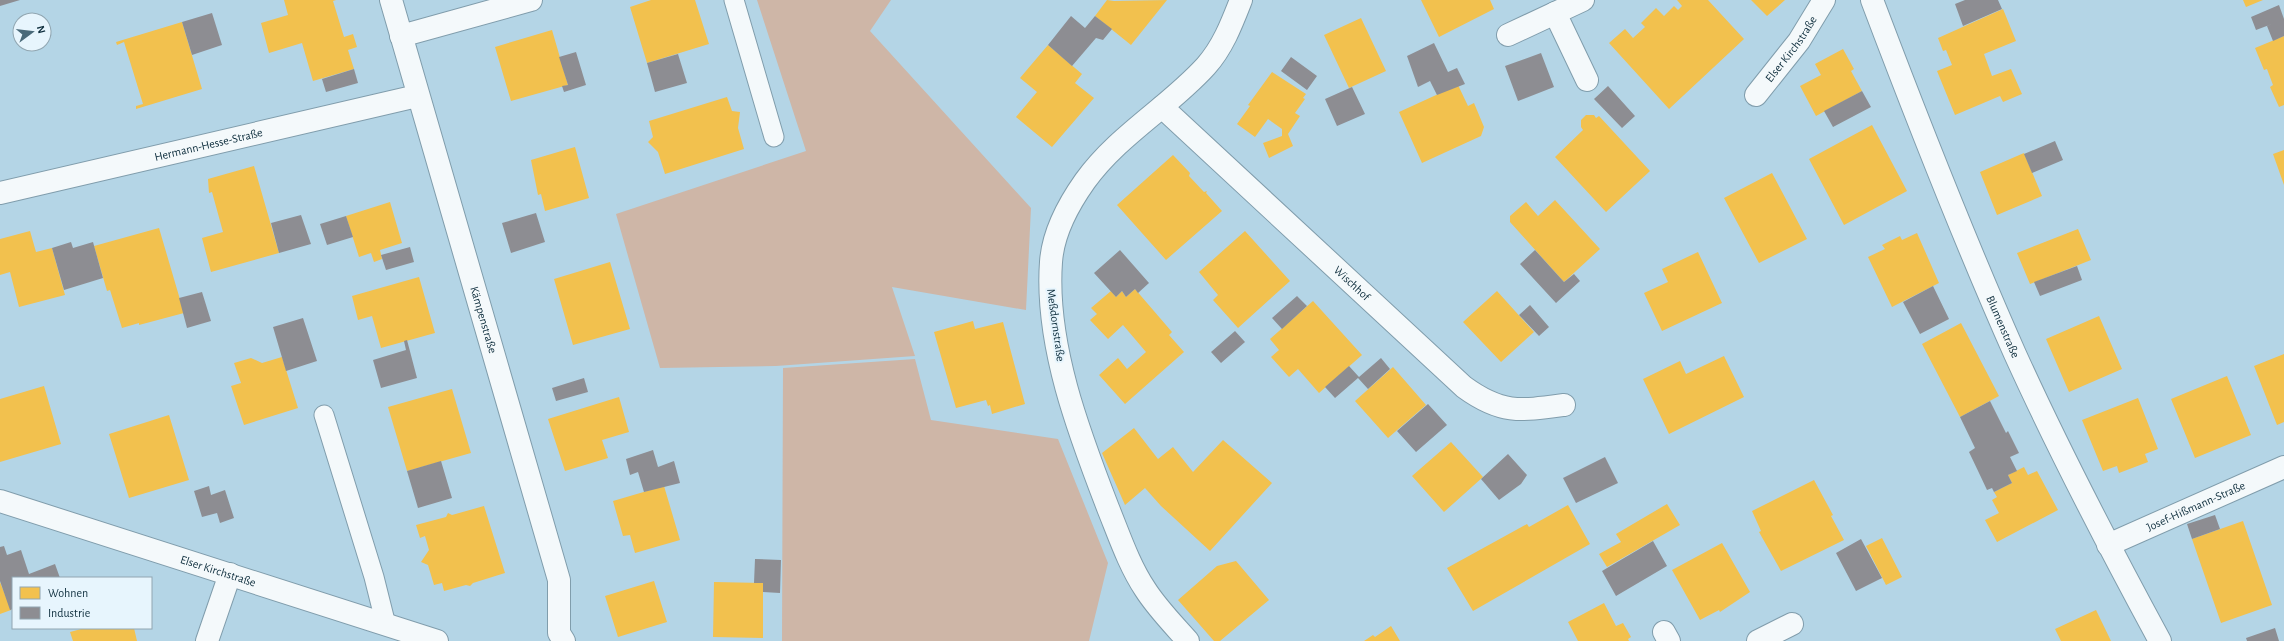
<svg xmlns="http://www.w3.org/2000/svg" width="2284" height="641" viewBox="0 0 2284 641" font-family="'Alegreya Sans',sans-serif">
	<rect width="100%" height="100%" fill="#b4d5e6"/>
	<!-- green -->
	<path fill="#ceb6a7" d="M 757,0 L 891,0 L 870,31 L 1031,208 L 1026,310 L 892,287 L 915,356 L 776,366 L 660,368 L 616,214 L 806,151 Z
		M 915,359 L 931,420 L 1058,439 L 1108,563 L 1089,641 L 782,641 L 783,368 Z"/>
	<!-- homes -->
	<path fill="#f2c14e" d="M 284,0 L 336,0 L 333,1 L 344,37 L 353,34 L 357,47 L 348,50 L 354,69 L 313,81 L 302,43 L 269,53 L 261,23 L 288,15 Z
		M 651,0 L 695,0 L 709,44 L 647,63 L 630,7 Z
		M 1107,0 L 1114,1 L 1167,0 L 1131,45 L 1095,16 Z
		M 1421,0 L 1490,0 L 1494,9 L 1439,37 Z
		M 1677,0 L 1708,0 L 1744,39 L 1669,109 L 1609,43 L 1625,29 L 1633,38 L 1645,27 L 1641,23 L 1656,8 L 1664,16 L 1674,6 L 1678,10 L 1682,6 Z
		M 1751,0 L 1785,0 L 1767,16 Z
		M 2243,0 L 2263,0 L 2246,7 Z
		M 2003,9 L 2016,41 L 1984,54 L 1992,76 L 2011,69 L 2022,94 L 2003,102 L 2000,96 L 1955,115 L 1937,71 L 1952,65 L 1946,50 L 1943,51 L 1938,38 Z
		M 1361,18 L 1386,71 L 1349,88 L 1324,35 Z
		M 182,22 L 202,89 L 136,109 L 136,106 L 143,104 L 124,42 L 117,45 L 116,42 Z
		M 552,30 L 568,85 L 511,101 L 495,47 Z
		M 2284,36 L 2284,105 L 2279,107 L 2270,87 L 2273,85 L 2267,69 L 2264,70 L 2255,48 Z
		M 1048,45 L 1082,74 L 1075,83 L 1094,98 L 1052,147 L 1016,117 L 1037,92 L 1020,78 Z
		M 1843,49 L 1854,69 L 1851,71 L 1862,91 L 1816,116 L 1800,86 L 1821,75 L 1815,64 Z
		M 1272,72 L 1306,94 L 1303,98 L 1305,99 L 1295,113 L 1300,116 L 1288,134 L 1293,146 L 1269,158 L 1263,143 L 1282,136 L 1282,129 L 1268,119 L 1255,137 L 1237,124 L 1250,106 L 1248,105 Z
		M 1458,85 L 1468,106 L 1474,103 L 1484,127 L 1481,136 L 1422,163 L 1399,112 Z
		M 727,97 L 732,111 L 740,112 L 738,128 L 744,149 L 665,174 L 658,152 L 648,142 L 653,137 L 649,121 Z
		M 1586,115 L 1594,115 L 1596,118 L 1599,116 L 1650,171 L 1606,212 L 1555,157 L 1583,130 L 1581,127 L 1581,120 Z
		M 1872,125 L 1907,191 L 1844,225 L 1809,159 Z
		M 575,147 L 589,198 L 545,211 L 541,194 L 538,195 L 531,160 Z
		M 2284,150 L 2284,185 L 2273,154 Z
		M 2024,153 L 2042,196 L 1997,215 L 1980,172 Z
		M 1173,155 L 1190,173 L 1189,176 L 1204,192 L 1207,191 L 1206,193 L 1222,211 L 1166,260 L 1117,205 Z
		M 254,166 L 279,253 L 211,272 L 202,238 L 223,232 L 212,192 L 209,193 L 208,179 Z
		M 1772,173 L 1807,239 L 1759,263 L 1724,198 Z
		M 1555,200 L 1600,249 L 1564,282 L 1510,222 L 1510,216 L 1526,202 L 1538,216 Z
		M 390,202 L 402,243 L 380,250 L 382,259 L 374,262 L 371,253 L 359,257 L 346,216 Z
		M 159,228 L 184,313 L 139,325 L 139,323 L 122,328 L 110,290 L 107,291 L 94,246 Z
		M 2078,229 L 2091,260 L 2030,284 L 2017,253 Z
		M 30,231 L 36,252 L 52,248 L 65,295 L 19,307 L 10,272 L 0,275 L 0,239 Z
		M 1245,231 L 1290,281 L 1238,328 L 1213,300 L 1218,295 L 1199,272 Z
		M 1917,233 L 1939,283 L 1892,307 L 1868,257 L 1885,249 L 1882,245 L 1900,236 L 1902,240 Z
		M 1698,252 L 1722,303 L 1662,331 L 1644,293 L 1668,282 L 1662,269 Z
		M 610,262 L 630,329 L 573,345 L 554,279 Z
		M 419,277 L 435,333 L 381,348 L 372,316 L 358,320 L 352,296 Z
		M 1135,289 L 1172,332 L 1169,335 L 1184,352 L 1125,404 L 1099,375 L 1118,358 L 1127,369 L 1146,352 L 1123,325 L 1108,339 L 1090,320 L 1097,314 L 1091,308 L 1111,291 L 1116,297 L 1122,291 L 1126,297 Z
		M 1497,291 L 1534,332 L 1501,362 L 1463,322 Z
		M 1313,301 L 1362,355 L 1319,393 L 1298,369 L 1289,377 L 1271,357 L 1279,350 L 1270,339 Z
		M 2099,316 L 2122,369 L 2069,392 L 2046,339 Z
		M 973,321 L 975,329 L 1003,322 L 1025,404 L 992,414 L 990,405 L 988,406 L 986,400 L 956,408 L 934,332 Z
		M 1961,323 L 1999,396 L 1960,417 L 1922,344 Z
		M 2284,354 L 2284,422 L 2277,425 L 2254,366 Z
		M 1724,356 L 1744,397 L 1669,434 L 1643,379 L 1680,361 L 1686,374 Z
		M 282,357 L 298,408 L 244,425 L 231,386 L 241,383 L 234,363 L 251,358 L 262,363 Z
		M 1393,367 L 1426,405 L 1388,438 L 1355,401 Z
		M 2227,376 L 2251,435 L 2195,458 L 2171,399 Z
		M 44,386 L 61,444 L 0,462 L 0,399 Z
		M 452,389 L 471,453 L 407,471 L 388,407 Z
		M 619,397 L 629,432 L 602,440 L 608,458 L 565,471 L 548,419 Z
		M 2138,398 L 2158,449 L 2145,454 L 2148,462 L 2119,473 L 2117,466 L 2103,471 L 2082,420 Z
		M 169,415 L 189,480 L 129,498 L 109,434 Z
		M 1134,428 L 1158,459 L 1173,447 L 1193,472 L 1223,440 L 1272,483 L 1210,551 L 1161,506 L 1145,488 L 1125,505 L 1102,453 Z
		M 1451,442 L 1483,477 L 1444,512 L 1412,476 Z
		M 2024,467 L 2028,475 L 2037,471 L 2058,510 L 1997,542 L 1985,520 L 1999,513 L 1992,500 L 1997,497 L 1994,492 L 2012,483 L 2008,475 Z
		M 1814,480 L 1833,515 L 1831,516 L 1844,540 L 1781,571 L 1759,532 L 1761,531 L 1752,511 Z
		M 664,486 L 680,540 L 635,553 L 630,535 L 623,536 L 613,501 Z
		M 1667,504 L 1680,525 L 1607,567 L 1599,554 L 1621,542 L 1616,534 Z
		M 1568,505 L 1590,544 L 1473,611 L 1447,568 L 1527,524 L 1529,527 Z
		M 484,506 L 505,573 L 473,583 L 470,586 L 466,585 L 444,591 L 442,583 L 434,585 L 428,565 L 421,562 L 429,550 L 425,536 L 420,538 L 416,525 L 446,517 L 448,513 L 452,515 Z
		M 2243,521 L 2272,605 L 2221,623 L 2192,539 Z
		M 1882,538 L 1902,577 L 1886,585 L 1866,546 Z
		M 1722,543 L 1750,592 L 1720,612 L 1719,610 L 1700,620 L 1672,570 Z
		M 1236,561 L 1269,600 L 1220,641 L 1214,641 L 1178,600 L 1217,566 Z
		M 654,581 L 667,622 L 618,637 L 605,596 Z
		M 0,582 L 11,610 L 0,614 Z
		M 714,582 L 763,583 L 763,638 L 713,637 Z
		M 1604,603 L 1616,626 L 1623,623 L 1631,637 L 1628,639 L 1629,641 L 1578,641 L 1568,622 Z
		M 2096,610 L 2111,641 L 2061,641 L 2055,629 Z
		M 1391,626 L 1400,641 L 1364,641 L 1373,635 L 1375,637 Z
		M 85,628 L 134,628 L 137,641 L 73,641 L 70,632 Z"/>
	<!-- industry -->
	<path fill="#8d8d92" d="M 0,0 L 20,0 L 0,6 Z
		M 1965,0 L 1998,0 L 2002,9 L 1963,26 L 1955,4 Z
		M 2279,5 L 2284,19 L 2284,36 L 2273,41 L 2267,26 L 2272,24 L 2256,30 L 2251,17 Z
		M 212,13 L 222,45 L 192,55 L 182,22 Z
		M 1071,16 L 1085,28 L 1095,16 L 1112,29 L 1103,40 L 1096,38 L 1072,66 L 1048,45 Z
		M 1434,43 L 1448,72 L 1457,68 L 1465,84 L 1437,95 L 1430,81 L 1418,87 L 1407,56 Z
		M 576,52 L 586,85 L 564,92 L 562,86 L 568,85 L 559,57 Z
		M 1541,53 L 1554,87 L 1518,101 L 1505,66 Z
		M 678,54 L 687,83 L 655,92 L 647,63 Z
		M 1291,57 L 1317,76 L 1307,90 L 1281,71 Z
		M 354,69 L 358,83 L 326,92 L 322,79 Z
		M 1608,86 L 1635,116 L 1622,128 L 1594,99 Z
		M 1352,87 L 1365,114 L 1337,126 L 1325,99 Z
		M 1862,91 L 1871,107 L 1833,127 L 1824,111 Z
		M 2055,141 L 2063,160 L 2032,173 L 2024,154 Z
		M 536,213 L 545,242 L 511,253 L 502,223 Z
		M 301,215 L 311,244 L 279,253 L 271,223 Z
		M 346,216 L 353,237 L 327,245 L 320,224 Z
		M 71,242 L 73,248 L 93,242 L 103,278 L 64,290 L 52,248 Z
		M 410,247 L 414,262 L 386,270 L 381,255 Z
		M 1120,250 L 1149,283 L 1138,293 L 1135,289 L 1126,297 L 1122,291 L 1116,297 L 1094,273 Z
		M 1535,250 L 1564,282 L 1574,274 L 1580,281 L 1556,303 L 1520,264 Z
		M 2077,266 L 2082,280 L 2040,296 L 2034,282 Z
		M 1933,286 L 1949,319 L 1920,334 L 1903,302 Z
		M 202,292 L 211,321 L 187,328 L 179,298 Z
		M 1297,296 L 1307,306 L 1282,329 L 1272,318 Z
		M 1530,305 L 1549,327 L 1539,336 L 1519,315 Z
		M 303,318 L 317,361 L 286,371 L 273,327 Z
		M 1235,331 L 1245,342 L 1221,363 L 1211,352 Z
		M 407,340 L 417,378 L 381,388 L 373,360 L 406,350 L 404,341 Z
		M 1381,358 L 1390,369 L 1368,389 L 1358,378 L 1335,398 L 1325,387 L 1349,366 L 1359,377 Z
		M 584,378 L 588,392 L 556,401 L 552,388 Z
		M 1990,401 L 2006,433 L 2008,431 L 2019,453 L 2010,457 L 2017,471 L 2008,475 L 2012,483 L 1994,492 L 1992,488 L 1987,490 L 1979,473 L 1969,452 L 1975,448 L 1960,417 Z
		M 1428,404 L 1447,425 L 1416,452 L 1397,431 Z
		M 653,450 L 658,467 L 674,461 L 680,483 L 644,492 L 638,472 L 630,475 L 626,459 Z
		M 1508,454 L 1527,475 L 1521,484 L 1499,500 L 1481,479 Z
		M 1605,457 L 1618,483 L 1576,503 L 1563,478 Z
		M 441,461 L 452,498 L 418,508 L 407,471 Z
		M 209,486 L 211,495 L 225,490 L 234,518 L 220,523 L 217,513 L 202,517 L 194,491 Z
		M 2215,515 L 2220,529 L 2192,539 L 2187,524 Z
		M 1861,539 L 1882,578 L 1856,591 L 1836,553 Z
		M 1653,541 L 1667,566 L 1616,596 L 1602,571 Z
		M 4,546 L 7,555 L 21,550 L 29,574 L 55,564 L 60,578 L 13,578 L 13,609 L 10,610 L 0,581 L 0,547 Z
		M 755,559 L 781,560 L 780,593 L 763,592 L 763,583 L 754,583 Z
		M 2275,628 L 2279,641 L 2247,641 L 2246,638 Z"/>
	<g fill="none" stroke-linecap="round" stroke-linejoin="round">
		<defs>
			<path id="service" d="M 734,0 L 774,137
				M 324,415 L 374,577 L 386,625"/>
			<g id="minor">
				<path id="s1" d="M 391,0 L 559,580 L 559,633 L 564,641"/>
				<path id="s2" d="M 1872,0 C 1917,119 1963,237 2015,354 C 2059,451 2109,547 2160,641"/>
				<path d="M 1555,13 L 1587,80"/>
				<path d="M 1508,35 L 1583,0"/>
				<path d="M 401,36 L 531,0"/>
				<path id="s3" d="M 1756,95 L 1799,41 L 1824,0"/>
				<path id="s4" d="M 1162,107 L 1464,387 C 1501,414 1520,411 1564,405"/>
				<path id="s5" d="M 0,193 L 417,96"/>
				<path id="s6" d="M 0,501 L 437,641"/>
				<path id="s7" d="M 2108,545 L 2284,467"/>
				<path d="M 1664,632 L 1669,641"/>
				<path d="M 207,641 L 230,574"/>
				<path d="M 1188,641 C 1173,624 1157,608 1145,589 C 1129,565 1119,535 1108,508 C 1079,433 1045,344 1051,262 C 1053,232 1068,205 1085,181 C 1118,135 1169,107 1206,66 C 1223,47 1232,23 1241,0"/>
				<path d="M 1758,641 L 1792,624"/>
			</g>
		</defs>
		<!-- service casing -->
		<use href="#service" stroke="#809dac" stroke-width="21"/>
		<!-- minor casing -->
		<use href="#minor" stroke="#809dac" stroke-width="24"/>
		<!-- service -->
		<use href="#service" stroke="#f4f9fb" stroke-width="19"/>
		<!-- minor -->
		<use href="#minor" stroke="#f4f9fb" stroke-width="22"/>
	</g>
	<g text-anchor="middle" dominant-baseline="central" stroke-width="4" stroke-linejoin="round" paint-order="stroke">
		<!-- street labels -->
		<g font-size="12" fill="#0f2f3e" stroke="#e7f5fd">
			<text stroke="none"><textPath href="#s3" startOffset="58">Elser Kirchstraße</textPath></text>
			<text stroke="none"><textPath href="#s5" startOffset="214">Hermann-Hesse-Straße</textPath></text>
			<text stroke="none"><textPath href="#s4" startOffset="259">Wischhof</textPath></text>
			<text stroke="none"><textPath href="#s1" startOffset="333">Kämpenstraße</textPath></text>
			<text transform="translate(1056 325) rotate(82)">Meßdornstraße</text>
			<text stroke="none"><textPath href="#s2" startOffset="352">Blumenstraße</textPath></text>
			<text stroke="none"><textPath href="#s7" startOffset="96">Josef-Hißmann-Straße</textPath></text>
			<text stroke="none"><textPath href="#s6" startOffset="229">Elser Kirchstraße</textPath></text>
		</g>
	</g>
	<!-- legend -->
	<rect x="12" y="577" width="140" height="52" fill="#e7f5fd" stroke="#91a6b1"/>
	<rect x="20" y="587" width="20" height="12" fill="#f2c14e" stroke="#91a6b1"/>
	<text x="48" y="597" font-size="12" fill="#0f2f3e">Wohnen</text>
	<rect x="20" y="607" width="20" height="12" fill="#8d8d92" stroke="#91a6b1"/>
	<text x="48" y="617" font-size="12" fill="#0f2f3e">Industrie</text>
	<!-- north arrow -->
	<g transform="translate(32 32) rotate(75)"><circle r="19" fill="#e7f5fd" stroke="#91a6b1"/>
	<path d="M0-3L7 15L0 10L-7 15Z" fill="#496979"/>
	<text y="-6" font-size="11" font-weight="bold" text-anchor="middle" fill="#0f2f3e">N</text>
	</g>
</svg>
